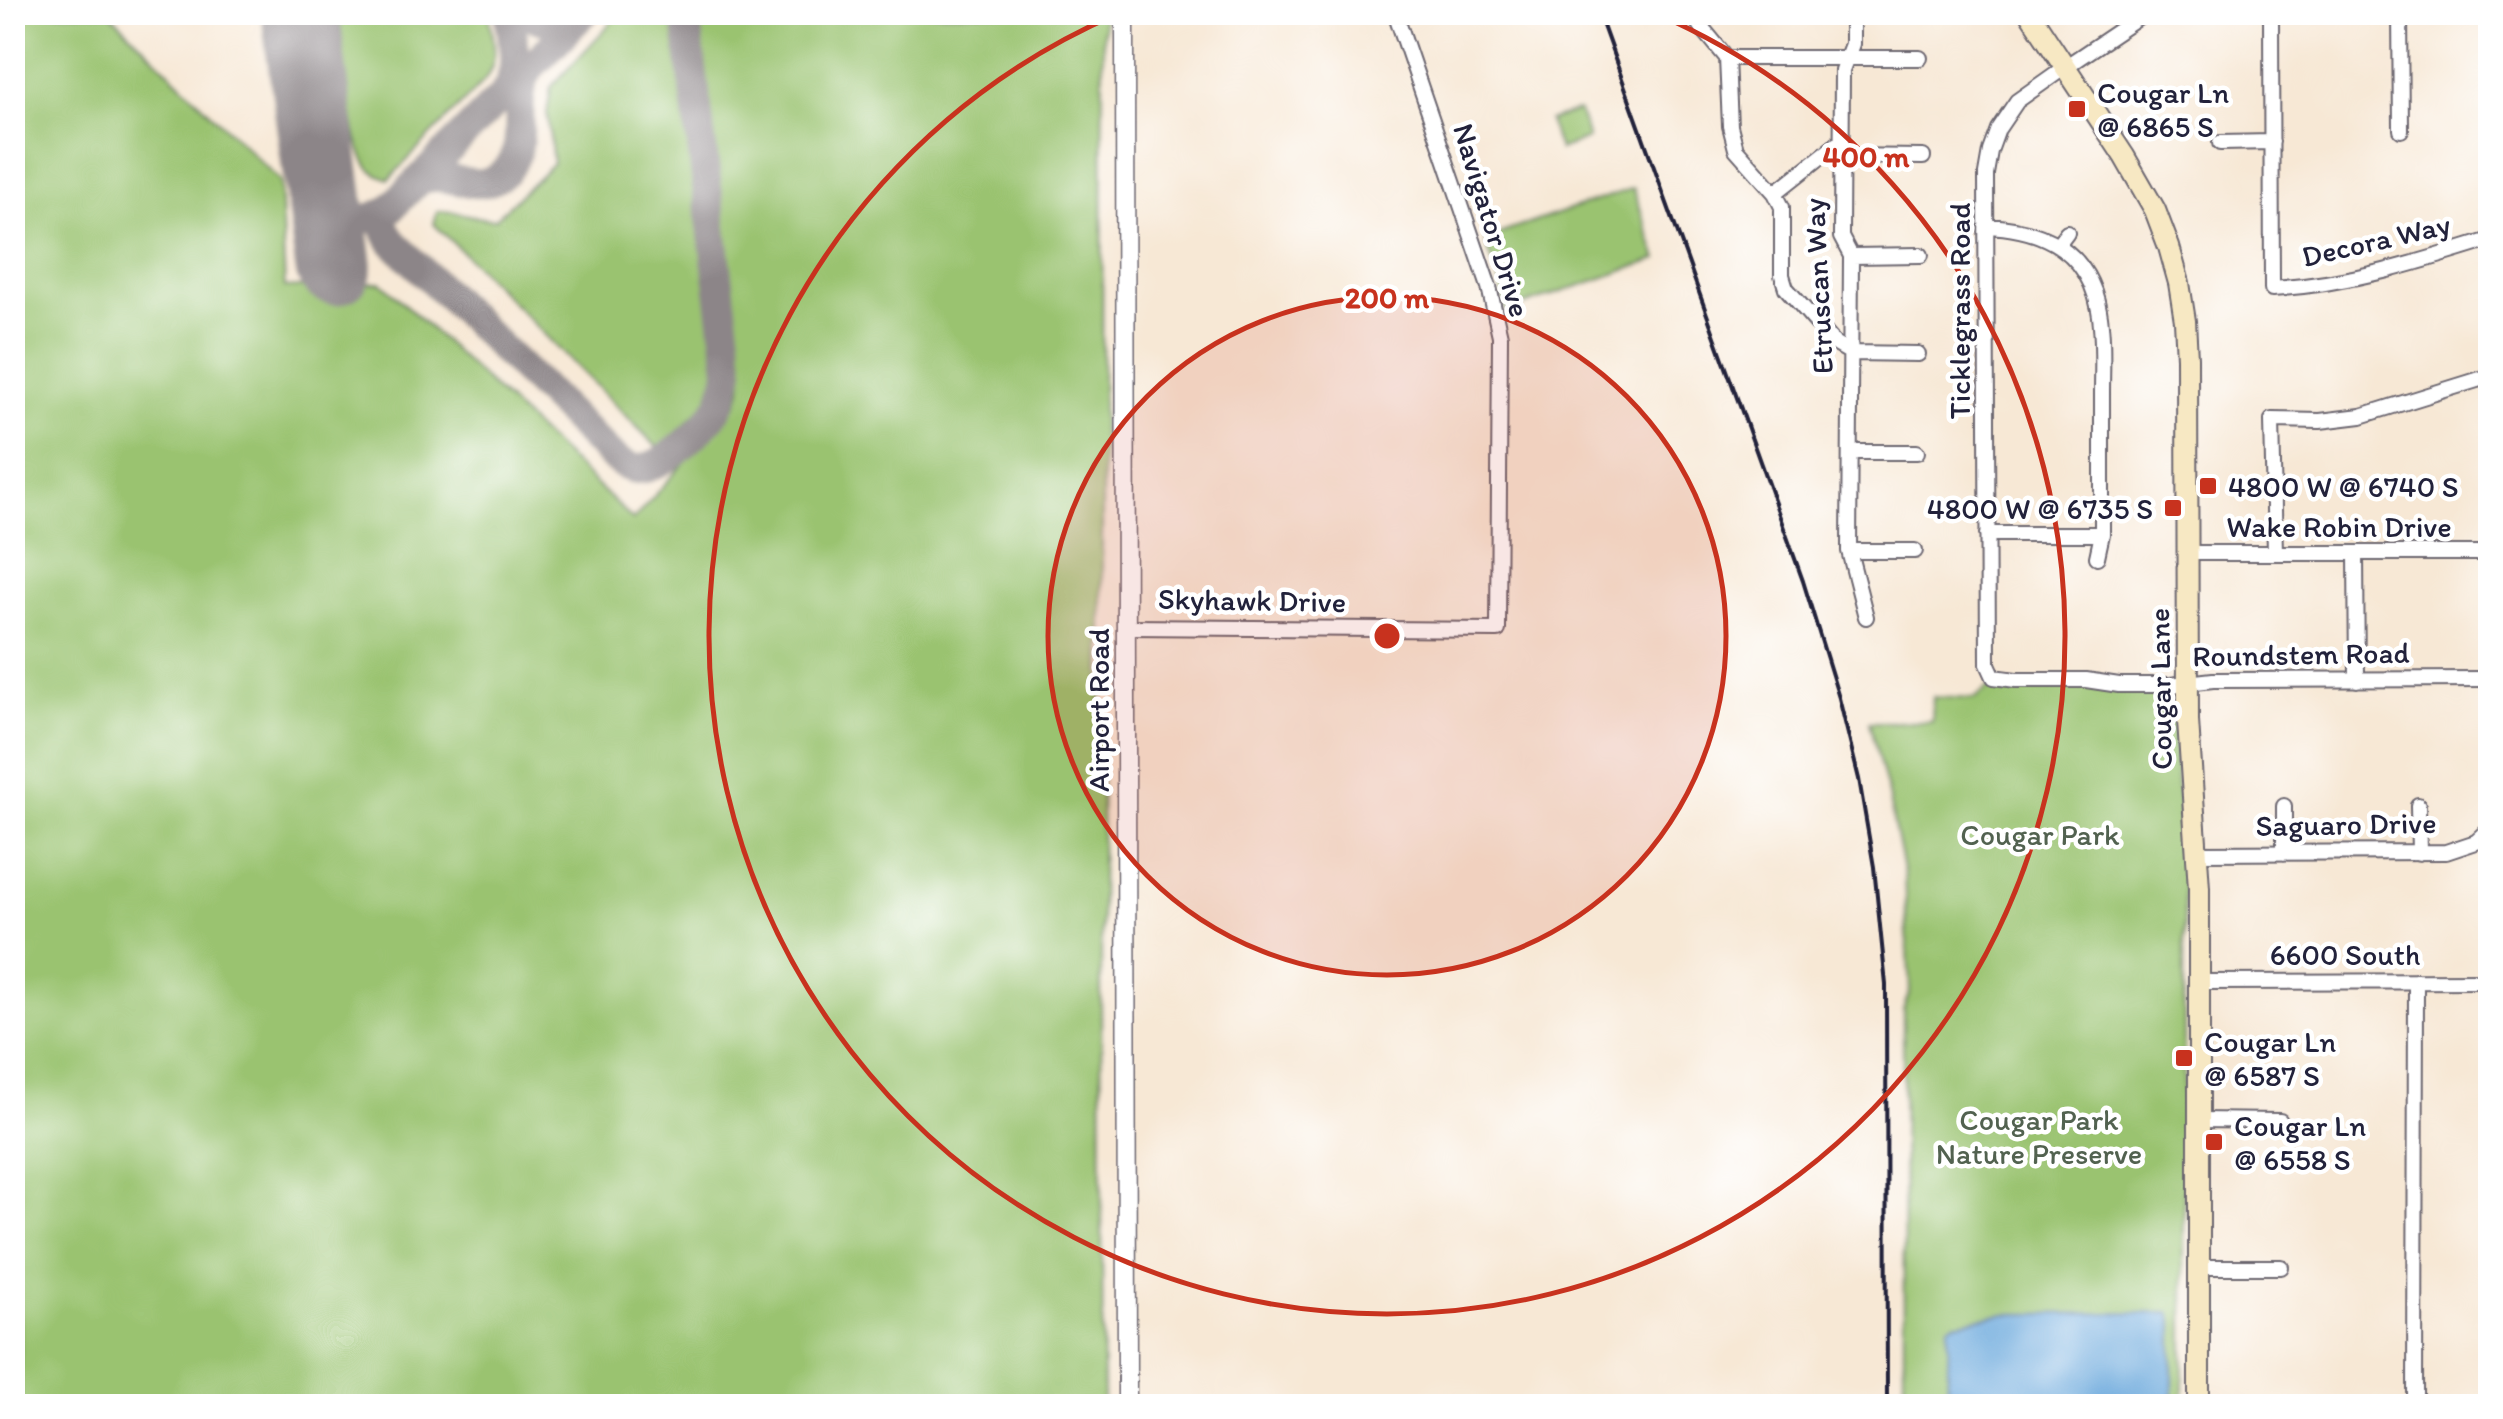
<svg xmlns="http://www.w3.org/2000/svg" width="2503" height="1419" viewBox="0 0 2503 1419" font-family="Itim,sans-serif">
	<rect width="100%" height="100%" fill="#fff"/>
	<filter id="ink" filterUnits="userSpaceOnUse"><feTurbulence type="fractalNoise" baseFrequency=".01" numOctaves="2"/><feDisplacementMap in="SourceGraphic" scale="20" xChannelSelector="R" yChannelSelector="G"/><feConvolveMatrix kernelMatrix="1 2 1 2 8 2 1 2 1" color-interpolation-filters="sRGB"/></filter>
	<filter id="wash" filterUnits="userSpaceOnUse"><feTurbulence type="fractalNoise" baseFrequency=".0048" numOctaves="4" result="noise"/><feDisplacementMap in="SourceGraphic" scale="40" xChannelSelector="R" yChannelSelector="G"/><feGaussianBlur stdDeviation="2.25" result="paint"/><feColorMatrix in="noise" values="0 0 0 0 0 0 0 0 0 0 0 0 0 0 0 0 0 1.4 0 .05"/><feComposite in="paint" operator="in"/></filter>
	<g filter="url(#wash)">
		<rect width="100%" height="100%" fill="#f7e8d5"/>
		<!-- green -->
		<path fill="#9ac370" stroke="#5e7256" stroke-width="2.5" d="M 12,13 L 110,13 L 280,181 L 285,288 L 381,282 L 633,520 L 736,404 L 742,388 L 743,367 L 698,13 L 1103,13 L 1101,1001 L 1103,1406 L 20,1406 L 12,1056 Z
			M 339,13 L 489,13 C 493,39 501,58 484,81 L 389,179 C 381,176 375,174 369,167 C 348,139 344,50 339,13 Z
			M 620,13 L 673,13 L 718,373 L 716,389 L 708,401 L 660,450 L 434,224 L 437,212 C 456,208 475,220 495,219 L 553,163 L 547,113 L 551,87 Z
			M 1577,111 L 1579,112 L 1588,139 L 1559,150 L 1549,121 Z
			M 1633,188 L 1658,259 L 1506,311 L 1500,283 L 1486,243 L 1487,238 Z
			M 2016,686 L 2084,686 L 2162,691 L 2171,696 L 2175,707 L 2176,765 L 2184,860 L 2184,1406 L 1904,1406 L 1903,1010 L 1910,991 L 1904,875 L 1888,795 L 1869,722 L 1932,722 L 1933,697 L 1975,699 L 1989,688 L 2003,692 Z"/>
		<!-- water -->
		<path fill="#6aa8dc" stroke="#46658c" stroke-width="2.5" d="M 2170,1313 L 2173,1321 L 2173,1406 L 1947,1406 L 1949,1326 L 1953,1323 L 2006,1314 Z"/>
		<g fill="none" stroke-linecap="round" stroke-linejoin="round">
			<!-- taxiway -->
			<path stroke="#8c8588" stroke-width="30" d="M 524,12 C 545,24 563,25 584,12
				M 505,92 C 521,67 512,40 509,12
				M 416,182 C 444,166 471,195 498,177 C 536,152 507,103 529,70
				M 323,187 C 339,218 358,228 389,210 L 585,12
				M 378,216 L 392,241 L 609,454 C 617,461 625,468 637,469 C 660,471 705,428 718,408 C 725,397 727,383 730,370 L 685,12"/>
			<!-- runway -->
			<path stroke="#8c8588" stroke-width="78" d="M 300,12 L 334,266"/>
		</g>
	</g>
	<g filter="url(#ink)">
		<g fill="none" stroke-linecap="round" stroke-linejoin="round">
			<defs>
				<path id="minor" d="M 1689,12 L 1727,58 L 1730,126 L 1736,149 L 1775,193 L 1782,207 L 1782,275 L 1786,288 L 1834,343 L 1851,353 L 1918,354
					M 1852,12 L 1852,44 L 1842,70 L 1841,237 L 1851,256 L 1849,551 L 1866,617
					M 2147,12 L 2065,67 L 2017,101 L 1998,129 L 1990,151 L 1986,174 L 1988,664 L 1994,677 L 2016,680 L 2086,680 L 2119,685 L 2170,685 L 2213,680 L 2490,679
					M 2271,12 L 2272,289 C 2350,284 2417,263 2490,240
					M 2400,12 L 2401,130
					M 1727,58 L 1920,58
					M 2220,143 L 2272,142
					M 1841,156 L 1923,157
					M 1775,193 L 1841,141
					M 1986,226 C 2042,228 2088,250 2099,310 C 2104,338 2102,367 2102,395 C 2102,442 2102,488 2102,534 L 2097,557
					M 2058,244 L 2067,232
					M 1851,256 L 1921,255
					M 1851,452 L 1917,452
					M 1987,534 L 2102,534
					M 1849,551 L 1915,551
					M 2187,553 L 2490,553
					M 2275,553 L 2272,420 L 2320,421 L 2361,416 L 2490,376
					M 2356,553 L 2357,680
					M 1125,627 L 1498,630 L 1500,336 L 1489,287 L 1395,12
					M 2418,805 L 2419,853
					M 2197,853 L 2446,852 L 2476,842 L 2490,829
					M 2284,853 L 2284,806
					M 2199,982 L 2490,981
					M 2199,1120 L 2280,1121
					M 2199,1267 L 2281,1267
					M 2199,1406 L 2490,1406
					M 2415,1406 L 2416,981"/>
				<path id="tertiary" d="M 1125,12 L 1127,1406"/>
				<path id="secondary" d="M 2029,12 L 2124,156 L 2155,210 L 2169,247 L 2179,283 L 2185,321 L 2187,358 L 2188,721 L 2199,888 L 2199,1406"/>
			</defs>
			<!-- minor casing -->
			<use href="#minor" stroke="#6d6771" stroke-width="18"/>
			<!-- tertiary casing -->
			<use href="#tertiary" stroke="#6d6771" stroke-width="21"/>
			<!-- secondary casing -->
			<use href="#secondary" stroke="#6d6771" stroke-width="24"/>
			<!-- minor -->
			<use href="#minor" stroke="#fff" stroke-width="14"/>
			<!-- tertiary -->
			<use href="#tertiary" stroke="#fff" stroke-width="18"/>
			<!-- secondary -->
			<use href="#secondary" stroke="#f7e8c3" stroke-width="20"/>
			<!-- rail -->
			<path stroke="#22223b" stroke-width="4" d="M 1598,12 L 1803,581 L 1839,698 L 1859,779 L 1874,867 L 1886,985 L 1887,1406"/>
		</g>
	</g>
	<!-- distance rings -->
	<circle cx="1387" cy="636" r="339" fill="#c8321e" fill-opacity=".12"/>
	<g fill="none" stroke="#c8321e" stroke-width="5">
		<circle cx="1387" cy="636" r="339"/>
		<path d="M1657 14A678 678 0 1 1 1117 14"/>
	</g>
	<!-- markers -->
	<g fill="#c8321e" stroke="#fff" stroke-width="4">
		<rect x="2067" y="99" width="20" height="20" rx="5"/>
		<rect x="2198" y="476" width="20" height="20" rx="5"/>
		<rect x="2163" y="498" width="20" height="20" rx="5"/>
		<rect x="2174" y="1048" width="20" height="20" rx="5"/>
		<rect x="2204" y="1132" width="20" height="20" rx="5"/>
	</g>
	<g text-anchor="middle" dominant-baseline="central" stroke-width="9" stroke-linejoin="round" paint-order="stroke">
		<!-- poi labels -->
		<g font-size="30" fill="#22223b" stroke="#fff" text-anchor="start">
			<text x="2097" y="92">Cougar Ln<tspan x="2097" dy="34">@ 6865 S</tspan></text>
			<text x="2228" y="486">4800 W @ 6740 S</text>
			<text x="2153" y="508" text-anchor="end">4800 W @ 6735 S</text>
			<text x="2204" y="1041">Cougar Ln<tspan x="2204" dy="34">@ 6587 S</tspan></text>
			<text x="2234" y="1125">Cougar Ln<tspan x="2234" dy="34">@ 6558 S</tspan></text>
		</g>
		<!-- street labels -->
		<g font-size="30" fill="#22223b" stroke="#fff">
			<text transform="translate(1492 220) rotate(73)">Navigator Drive</text>
			<text transform="translate(2376 240) rotate(-13)">Decora Way</text>
			<text transform="translate(1818 286) rotate(-93)">Etruscan Way</text>
			<text transform="translate(1959 311) rotate(-90)">Ticklegrass Road</text>
			<text x="2339" y="526">Wake Robin Drive</text>
			<text transform="translate(1252 600) rotate(1)">Skyhawk Drive</text>
			<text transform="translate(2301 654) rotate(-1)">Roundstem Road</text>
			<text transform="translate(2160 689) rotate(-91)">Cougar Lane</text>
			<text transform="translate(1098 710) rotate(-90)">Airport Road</text>
			<text transform="translate(2346 824) rotate(-1)">Saguaro Drive</text>
			<text x="2345" y="954">6600 South</text>
		</g>
		<!-- park labels -->
		<g font-size="30" fill="#526250" stroke="#fff">
			<text x="2040" y="834">Cougar Park</text>
			<text x="2039" y="1119">Cougar Park<tspan x="2039" dy="34">Nature Preserve</tspan></text>
		</g>
	</g>
	<circle cx="1387" cy="636" r="15" fill="#c8321e" stroke="#fff" stroke-width="5"/>
	<g font-size="30" text-anchor="middle" font-weight="bold" fill="#c8321e" stroke="#fff" stroke-width="9" stroke-linejoin="round" paint-order="stroke">
		<text x="1866" y="167">400 m</text>
		<text x="1387" y="308">200 m</text>
	</g>
	<!-- margin -->
	<rect width="2503" height="1419" fill="none" stroke="#fff" stroke-width="50"/>
</svg>
